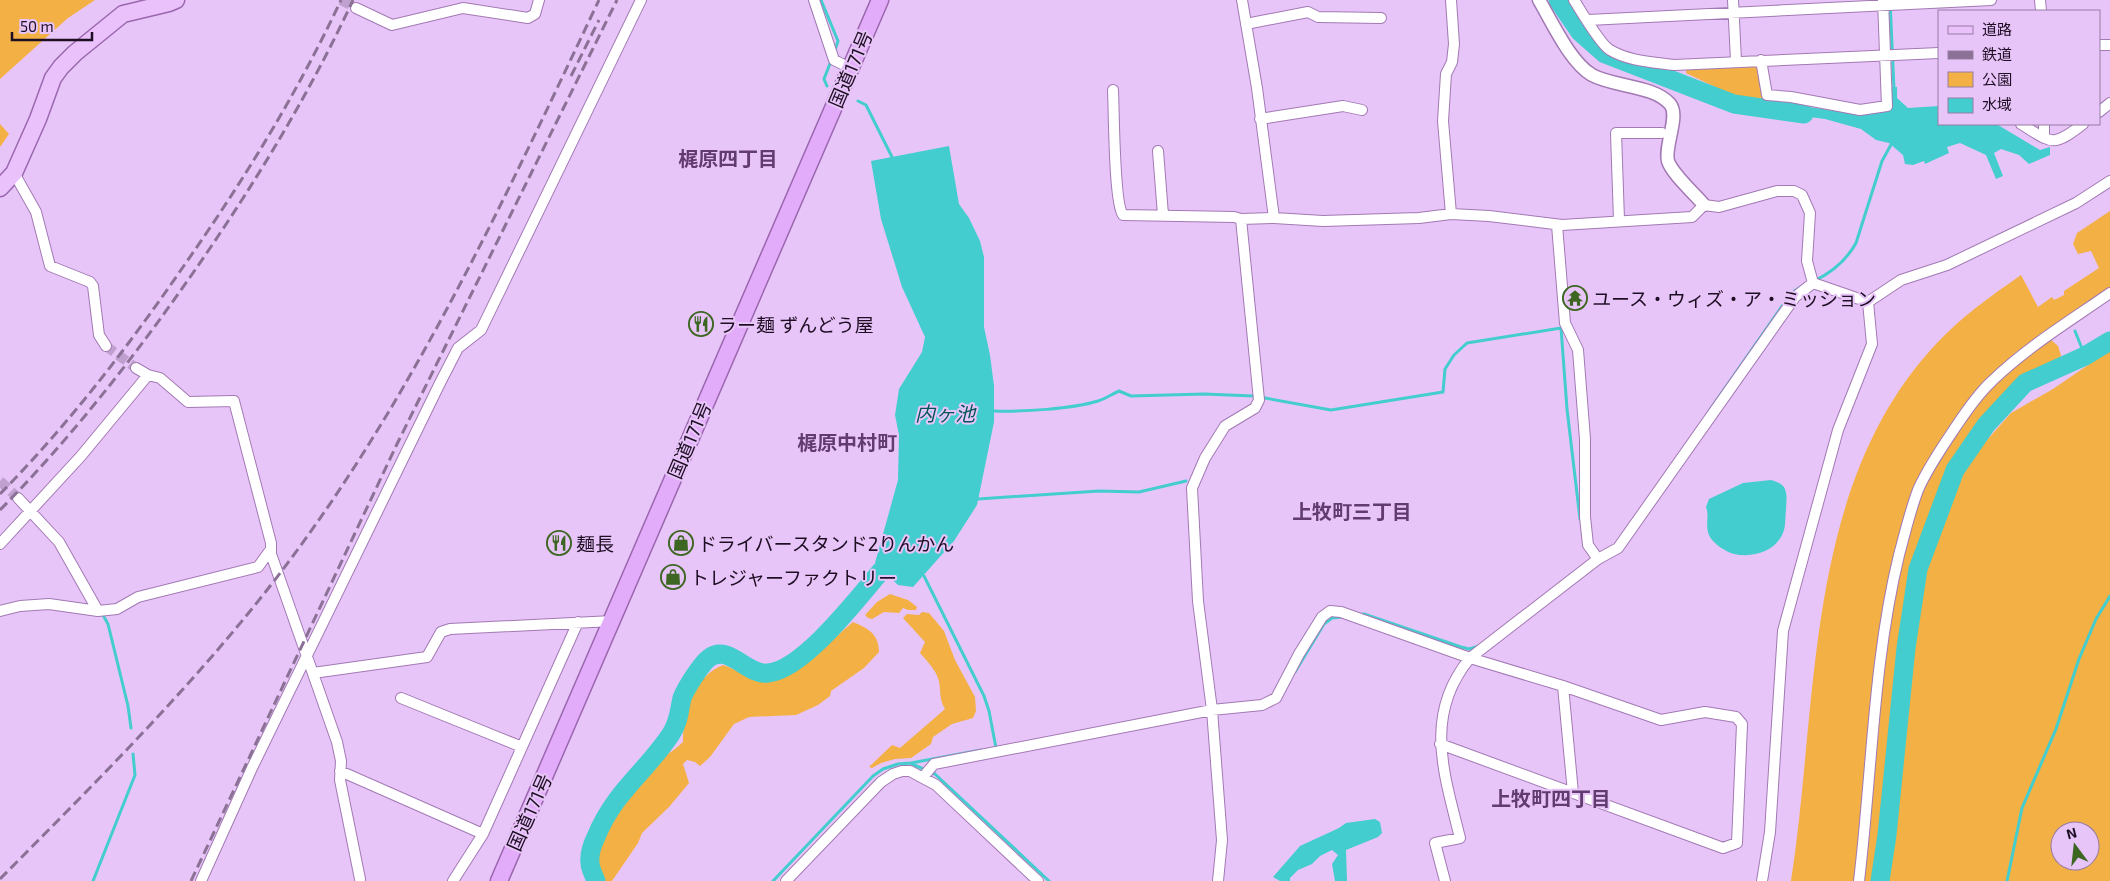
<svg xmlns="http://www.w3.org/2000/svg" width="2110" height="881" viewBox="0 0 2110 881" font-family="'Exo 2','Noto Sans JP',sans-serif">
	<rect width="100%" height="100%" fill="#e8c5f8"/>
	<!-- green -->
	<path fill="#f3b044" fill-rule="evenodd" d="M 0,0 L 95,0 L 68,18 L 0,79 Z
		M 1755,64 L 1760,68 L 1763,101 L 1740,99 L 1686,73 L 1686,68 Z
		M 0,124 L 9,134 L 0,147 Z
		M 2110,211 L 2110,288 L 2015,353 L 1975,392 L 1932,453 L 1909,501 L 1888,579 L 1875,659 L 1863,813 L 1854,881 L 1791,881 C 1819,702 1803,486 1936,344 C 1961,317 1991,296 2021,275 L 2038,307 L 2052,297 L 2054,300 L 2064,295 L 2064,291 L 2099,268 L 2091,251 L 2078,254 L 2073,244 L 2077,233 Z
		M 2050,339 L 2058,346 L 2063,362 L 2026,378 L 2009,393 L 1968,442 L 1941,486 L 1920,543 L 1906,605 L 1892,736 L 1885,833 L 1877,881 L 1862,881 L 1883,668 L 1898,577 L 1907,537 L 1925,485 L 1955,433 L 1981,397 L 2004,375 Z
		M 2110,350 L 2110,881 L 1885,881 L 1897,802 L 1915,633 L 1926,569 L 1962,468 L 2011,413 L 2053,389 ZM 2060,831 L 2090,831 L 2090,861 L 2060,861 Z
		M 890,594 L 908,600 L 917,607 L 916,610 L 908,610 L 903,608 L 899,613 L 884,612 L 872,619 L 868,618 L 865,615 L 877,602 Z
		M 922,612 L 929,613 L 944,631 L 955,660 L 975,697 L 976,711 L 973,718 L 952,724 L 933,737 L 931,744 L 911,758 L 895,759 L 881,763 L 872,768 L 869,767 L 892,745 L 900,748 L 945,709 C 939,699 941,692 939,681 C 936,670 927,661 920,653 L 925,642 L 903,618 L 907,614 L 919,615 Z
		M 853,622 C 868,628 879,634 879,652 L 864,668 L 831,691 L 830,696 L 818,705 L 796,715 L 749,717 L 734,724 L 710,757 L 700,766 L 695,762 L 687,760 L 683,764 L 689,783 L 669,807 L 642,833 L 638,843 L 612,881 L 602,881 C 599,874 595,867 595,859 C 596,836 646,769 665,756 C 672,751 677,748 683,742 C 683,713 693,677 723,665 C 733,668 741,674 751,677 C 795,687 823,646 853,622 Z"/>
	<!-- water -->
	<path fill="#43cdce" d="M 1891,87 L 1897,87 L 1897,98 L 1908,108 L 1939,106 L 1939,124 L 1998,125 L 2040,150 L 2050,147 L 2050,155 L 2029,164 L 2019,155 L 2001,149 L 1994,153 L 2003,176 L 1996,179 L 1986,155 L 1960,143 L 1947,147 L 1949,153 L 1925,164 L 1924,161 L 1913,165 L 1905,164 L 1903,155 L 1889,143 L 1876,140 L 1861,129 L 1825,119 L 1779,113 L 1777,102 L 1862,115 L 1889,110 L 1892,106 Z
		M 949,146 L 959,204 L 969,218 L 980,241 L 984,257 L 984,327 L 990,355 L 994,386 L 994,422 L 977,505 L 954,541 L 913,587 L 898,585 L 875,563 L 898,480 L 899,435 L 895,415 L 899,389 L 922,352 L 925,337 L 902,287 L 881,219 L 871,161 Z
		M 1771,480 C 1776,482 1780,482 1784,487 C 1788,494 1786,502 1786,510 C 1785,517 1786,526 1783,533 C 1775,552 1753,558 1734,554 C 1726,552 1714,544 1710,537 C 1704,526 1710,517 1706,507 L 1709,499 L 1743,483 Z
		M 1375,819 L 1380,822 L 1382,833 L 1378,837 L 1346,850 L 1347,881 L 1335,881 L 1332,864 L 1338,855 L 1332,850 L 1320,856 L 1312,864 L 1298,870 L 1290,878 L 1290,881 L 1280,881 L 1273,877 L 1300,846 L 1339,828 L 1346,823 Z"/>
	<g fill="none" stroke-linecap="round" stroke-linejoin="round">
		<!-- stream -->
		<path stroke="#43cdce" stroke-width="3" d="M 821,0 L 838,41 L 834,53
			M 1890,0 L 1894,89
			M 827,86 L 824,79 L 831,61
			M 858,101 L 866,105 L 892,157
			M 1814,281 C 1833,272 1846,261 1856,243 L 1882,161 L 1893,141
			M 2075,331 L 2085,356
			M 994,411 C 1021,412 1072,409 1098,401 C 1105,399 1112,394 1119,391 L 1131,396 L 1204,394 L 1254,396 L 1331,410 L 1443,392 L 1445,369 L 1454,355 L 1467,343 L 1561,328 L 1567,409 L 1580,519
			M 1709,411 L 1787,299 L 1793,292 L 1802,286
			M 978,499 L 1099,491 L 1139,492 L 1186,481
			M 924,576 L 984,696 L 989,711 L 996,748 L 994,748
			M 103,615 L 108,624 L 128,706 L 131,728
			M 1358,615 L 1364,614 L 1461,647 L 1469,649 L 1479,646
			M 1295,672 L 1324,624 L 1332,618 L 1342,617
			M 912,764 L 935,774 L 1049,881
			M 93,881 L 135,775 L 133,754
			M 773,881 L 873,776 L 883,769 L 898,764 L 911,763 L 981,750
			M 2007,881 L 2022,808 L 2056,729 L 2079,659 L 2096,619 L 2110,596"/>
		<!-- river -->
		<path stroke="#43cdce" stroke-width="19" d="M 1558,0 L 1580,32 L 1605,54 L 1734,104 L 1804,114
			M 596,881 C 594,875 590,869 590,863 C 589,854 592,845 596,837 C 614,792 646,772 671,734 C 679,722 679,711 682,698 C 686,688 701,664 709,658 C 729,643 747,676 768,673 C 803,670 858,598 881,571
			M 1880,881 L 1887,835 L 1906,648 L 1918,569 L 1955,470 L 1986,425 L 2025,383 L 2085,356 L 2110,341"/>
		<!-- minor-tunnel -->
		<path stroke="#c0a0ce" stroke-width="10" stroke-dasharray="10 5" stroke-linecap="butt" d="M 341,0 L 356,8
			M 106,346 L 136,368
			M 0,481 L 18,498"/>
		<defs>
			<path id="minor" d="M 814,0 L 834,60 L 850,68
				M 1242,0 L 1257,88 L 1274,218
				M 1451,0 L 1454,44 L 1452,62 L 1446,74 L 1443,121 L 1451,214
				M 1574,0 C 1581,11 1600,44 1610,50 C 1628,61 1653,62 1674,65 L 1939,53
				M 1733,0 L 1736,61
				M 2040,0 L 2041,11
				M 356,8 L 392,25 L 463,8 L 528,18 L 535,14 L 539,0
				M 1588,20 L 1991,0
				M 1246,24 L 1308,12 L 1318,17 L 1381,18
				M 2099,45 L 2110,45
				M 1761,60 L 1767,95 L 1791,97 L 1860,110 L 1887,106 L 1883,0
				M 1113,90 C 1114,110 1114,204 1123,215 L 1234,217 L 1241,219 L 1274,218 L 1323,221 L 1419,218 L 1451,214 L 1489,216 L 1562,225 L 1692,217 L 1704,205 L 1719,207 L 1777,191 L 1794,191 L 1802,195 L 1810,213 L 1807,261 L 1813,283
				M 2099,112 L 2110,103
				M 1260,119 L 1343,106 L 1362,110
				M 2021,124 C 2052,143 2052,148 2083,124
				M 2044,124 L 2044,138
				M 1158,151 L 1163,215
				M 14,173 L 36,212 L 50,266 L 90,282 L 93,286 L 99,335 L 106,346
				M 1619,220 L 1616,133 L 1662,133
				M 1557,225 L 1565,323 L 1578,350 L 1585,439 L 1585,517 L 1588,545 L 1598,559
				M 1813,283 L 1868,302
				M 1868,302 L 1901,280 L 1947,265 L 2076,203 L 2110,181
				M 136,368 L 148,375 L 160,378 L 188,402 L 234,401 L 271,543 L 271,554 L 337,742 L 341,761 L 340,780 L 360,879
				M 18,498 L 59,542 L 98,611
				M 0,544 L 81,456 L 148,375
				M 0,611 L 20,606 L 49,604 L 98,611 L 117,609 L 138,597 L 258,567 L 271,549
				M 313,673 L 427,657 L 441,632 L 450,629 L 613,621
				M 1563,686 L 1573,793
				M 401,698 L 522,747
				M 340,771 L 483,834 L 578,622
				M 923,777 L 934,764 L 1212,710 L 1262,705 L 1276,698 L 1299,654 L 1322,617 L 1330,611 L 1341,612 L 1470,658 L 1563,686 L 1661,720 L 1705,712 L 1736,717 L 1742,724 L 1737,843 L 1723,848 L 1440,744
				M 201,881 L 252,768 L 440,383 L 458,348 L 481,330 L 641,0
				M 453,881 L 483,834
				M 786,881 L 881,782 L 893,774 L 902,771 L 910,771 L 936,785 L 1038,881
				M 1218,881 L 1222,840 L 1212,710 L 1198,601 L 1192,488 L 1205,458 L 1225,426 L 1255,408 L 1259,400 L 1241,219
				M 1445,881 L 1435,843 L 1460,838 C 1444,773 1423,715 1470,658 L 1598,559 L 1618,548 L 1795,297 L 1813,283
				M 1762,881 L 1770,832 L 1783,631 L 1838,430 L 1872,344 L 1868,302
				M 1859,881 C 1872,773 1873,662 1899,555 C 1905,533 1910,511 1918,490 C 1928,467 1943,446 1957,425 C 1967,410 1979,393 1992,381 C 2027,347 2070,321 2110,293"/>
			<path id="tertiary" d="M 1539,0 C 1552,22 1570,62 1592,75 C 1614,87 1653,85 1670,104 C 1680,116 1664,146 1668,161 C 1672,174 1695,194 1704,205"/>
			<path id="primary" d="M 0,188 L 14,173 L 38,119 L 53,78 L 61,67 L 75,53 L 123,14 L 169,3 L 176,0"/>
			<path id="trunk" d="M 499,881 L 880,0"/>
		</defs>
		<!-- minor casing -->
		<use href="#minor" stroke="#a279b4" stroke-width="12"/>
		<!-- tertiary casing -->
		<use href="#tertiary" stroke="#a279b4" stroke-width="15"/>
		<!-- primary casing -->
		<use href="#primary" stroke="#9a67ae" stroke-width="19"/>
		<!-- trunk casing -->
		<use href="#trunk" stroke="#9a67ae" stroke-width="19"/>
		<!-- minor -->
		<use href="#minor" stroke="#fff" stroke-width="10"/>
		<!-- tertiary -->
		<use href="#tertiary" stroke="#fff" stroke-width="12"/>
		<!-- primary -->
		<use href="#primary" stroke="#eac1fb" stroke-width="16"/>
		<!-- trunk -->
		<use href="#trunk" stroke="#e3acfa" stroke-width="16"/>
		<!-- rail -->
		<path stroke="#8b7196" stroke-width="3" stroke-dasharray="10 5" stroke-linecap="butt" d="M 571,76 L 599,20
			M 0,494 C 68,425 128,347 183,267 C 242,183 297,94 341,0
			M 0,510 C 72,437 136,355 195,270 C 254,185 309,95 353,0
			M 0,879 C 92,786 185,694 267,590 C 407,412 502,204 599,0
			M 191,881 L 397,444 L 617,0"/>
	</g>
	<!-- icons -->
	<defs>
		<symbol id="temple-ring" viewBox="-11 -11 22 22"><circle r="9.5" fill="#e8c5f8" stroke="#3c6622" stroke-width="1.5"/><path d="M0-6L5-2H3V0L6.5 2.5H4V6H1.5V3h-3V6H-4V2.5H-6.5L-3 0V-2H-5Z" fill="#3c6622"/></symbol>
		<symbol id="restaurant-ring" viewBox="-11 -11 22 22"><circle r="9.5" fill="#e8c5f8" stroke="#3c6622" stroke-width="1.5"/><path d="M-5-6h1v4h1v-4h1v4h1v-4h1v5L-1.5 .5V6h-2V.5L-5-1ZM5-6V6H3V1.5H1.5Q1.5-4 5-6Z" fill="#3c6622"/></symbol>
		<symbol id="shop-ring" viewBox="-11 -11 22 22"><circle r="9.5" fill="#e8c5f8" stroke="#3c6622" stroke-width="1.5"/><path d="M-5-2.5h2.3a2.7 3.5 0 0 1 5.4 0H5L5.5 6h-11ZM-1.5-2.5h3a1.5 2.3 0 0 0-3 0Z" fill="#3c6622"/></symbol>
	</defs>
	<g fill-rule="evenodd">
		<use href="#temple-ring" x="1561" y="284" width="28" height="28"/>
		<use href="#restaurant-ring" x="687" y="310" width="28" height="28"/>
		<use href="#restaurant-ring" x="545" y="529" width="28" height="28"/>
		<use href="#shop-ring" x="667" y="529" width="28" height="28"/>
		<use href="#shop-ring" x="659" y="563" width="28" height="28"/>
	</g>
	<g text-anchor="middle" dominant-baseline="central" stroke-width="4" stroke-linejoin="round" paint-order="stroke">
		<!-- street labels -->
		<g font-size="19" fill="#1e0e24" stroke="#e8c5f8">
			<text transform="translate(850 69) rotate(-67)">国道171号</text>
			<text transform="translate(689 440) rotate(-67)">国道171号</text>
			<text transform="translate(529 812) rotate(-66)">国道171号</text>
		</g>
		<!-- poi labels -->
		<g font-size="19" fill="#1e0e24" stroke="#e8c5f8" text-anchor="start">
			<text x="1592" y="298">ユース・ウィズ・ア・ミッション</text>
			<text x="718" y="324">ラー麺 ずんどう屋</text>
			<text x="576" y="543">麺長</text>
			<text x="698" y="543">ドライバースタンド2りんかん</text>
			<text x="690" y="577">トレジャーファクトリー</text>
		</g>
		<!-- neighbourhood labels -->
		<g font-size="20" font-weight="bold" fill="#623b71" stroke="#e8c5f8">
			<text x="728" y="158">梶原四丁目</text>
			<text x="847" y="442">梶原中村町</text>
			<text x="1352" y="511">上牧町三丁目</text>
			<text x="1551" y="798">上牧町四丁目</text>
		</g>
		<!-- water labels -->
		<g font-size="20" font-style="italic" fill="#005556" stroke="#e8c5f8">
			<text x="945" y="413">内ヶ池</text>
		</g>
	</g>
	<!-- legend -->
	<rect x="1938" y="10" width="162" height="115" fill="#e8c5f8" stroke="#977ca3"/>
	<rect x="1948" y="26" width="25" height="8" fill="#eac1fb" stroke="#977ca3"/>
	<text x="1982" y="35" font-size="15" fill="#1e0e24">道路</text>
	<rect x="1948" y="51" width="25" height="8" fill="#8b7196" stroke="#977ca3"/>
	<text x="1982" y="60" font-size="15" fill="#1e0e24">鉄道</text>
	<rect x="1948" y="72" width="25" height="15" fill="#f3b044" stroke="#977ca3"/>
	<text x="1982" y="85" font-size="15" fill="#1e0e24">公園</text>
	<rect x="1948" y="98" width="25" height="15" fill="#43cdce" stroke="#977ca3"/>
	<text x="1982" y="110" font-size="15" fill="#1e0e24">水域</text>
	<!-- north arrow -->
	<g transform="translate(2075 846) rotate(345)"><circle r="24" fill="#e8c5f8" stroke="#977ca3"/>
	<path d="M0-4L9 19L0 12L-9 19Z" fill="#3c6622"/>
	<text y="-8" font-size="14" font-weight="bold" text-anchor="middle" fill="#1e0e24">N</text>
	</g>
	<!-- scale -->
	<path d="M12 32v8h80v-8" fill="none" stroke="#1e0e24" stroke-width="2.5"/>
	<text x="20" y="32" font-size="15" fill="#1e0e24" stroke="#e8c5f8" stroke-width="4" paint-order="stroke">50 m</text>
</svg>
